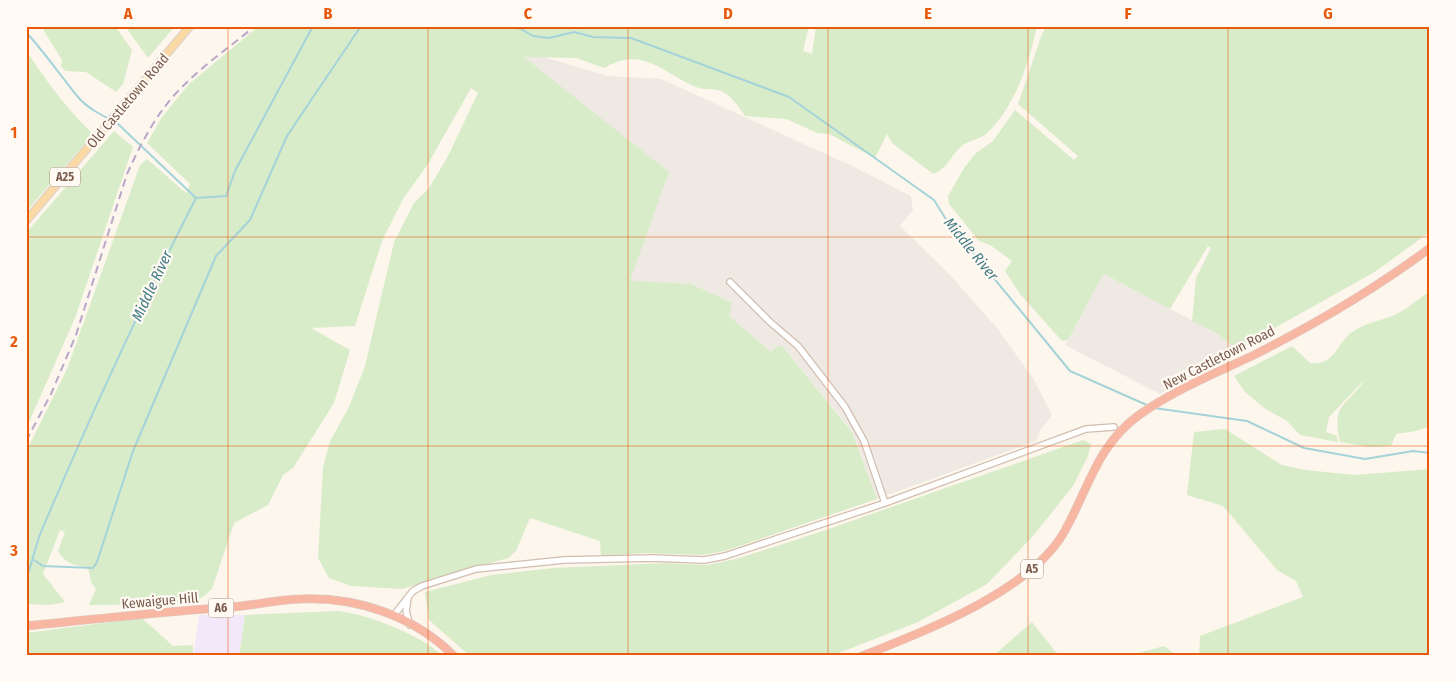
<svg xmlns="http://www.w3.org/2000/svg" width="1456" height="682" viewBox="0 0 1456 682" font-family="'Fira Sans Condensed',sans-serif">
	<rect width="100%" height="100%" fill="#fdf6ec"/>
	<!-- industrial -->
	<path fill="#efe9e4" d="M 523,56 L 540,56 L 608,76 L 661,79 L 850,165 L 911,196 L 913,210 L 900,226 L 950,275 L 997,328 L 1033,378 L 1052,415 L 1040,431 L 1036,441 L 877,499 L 852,431 L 782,346 L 771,352 L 691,284 L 630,282 Z
		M 1106,275 L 1216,333 L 1237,349 L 1160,394 L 1065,345 L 1102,276 Z"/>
	<!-- education -->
	<path fill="#f3e8fa" d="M 199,615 L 245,615 L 239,656 L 193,656 Z"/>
	<!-- green -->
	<path fill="#d8ecc9" d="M 41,26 L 115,26 L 132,50 L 123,84 L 116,92 L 86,72 L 65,71 L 61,66 L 62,60 Z
		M 125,26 L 175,26 L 148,58 Z
		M 259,26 L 809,26 L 803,51 L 812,54 L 816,26 L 1037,26 C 1029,63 1015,107 987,133 C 980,140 970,140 963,145 C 950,155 950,167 933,174 L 892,143 L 887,134 L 875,158 L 829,134 L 817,133 L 786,119 L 745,116 C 737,105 731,94 718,90 C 712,88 705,90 699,88 C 664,75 644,44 604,68 L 576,58 L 524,57 L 669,172 L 630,281 L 691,284 L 732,303 L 729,316 L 771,352 L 779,345 L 782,346 L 852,432 L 877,499 L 725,551 L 703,555 L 644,553 L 601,556 L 600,541 L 530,518 L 516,551 L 508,558 L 402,589 L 351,586 L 329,578 L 318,558 L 323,467 L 330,441 L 349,407 L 365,366 L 394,242 L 414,203 L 429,188 L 448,156 L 478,93 L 471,88 L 428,164 L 403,199 L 382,241 L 355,326 L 311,328 L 350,350 L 334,403 L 293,468 L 283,475 L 268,505 L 234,523 L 212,589 L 194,604 L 89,605 L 96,589 L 91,582 L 88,567 C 74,566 65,563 58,551 L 65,532 L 60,530 L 43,574 L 65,602 L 50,605 L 26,604 L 26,452 L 67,369 L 140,165 L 147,159 L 186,193 L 190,184 L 147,143 L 162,117 L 189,84 Z
		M 1047,26 L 1430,26 L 1430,232 L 1373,273 L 1237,349 L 1216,333 L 1192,321 L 1196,278 L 1211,248 L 1208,246 L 1170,309 L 1106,275 L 1102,276 L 1068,340 L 1062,341 L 1020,294 L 1005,271 L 1012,261 L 990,245 L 979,241 L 949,204 L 948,196 L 964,168 L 976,153 L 993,141 L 1015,110 L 1074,160 L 1078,156 L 1018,104 L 1042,34 Z
		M 26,50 C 46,81 67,109 93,134 L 26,212 Z
		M 114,131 L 133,147 L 75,318 L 26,429 L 26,233 Z
		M 1430,291 L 1430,426 L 1416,431 L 1396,434 L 1391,446 L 1369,447 L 1340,442 C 1331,402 1347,407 1365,379 L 1329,417 L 1326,432 L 1337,436 L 1338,442 L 1300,435 L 1287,421 L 1264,408 L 1245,392 L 1234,376 L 1292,346 L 1310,363 C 1334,366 1335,346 1351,333 C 1361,325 1379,320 1390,317 C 1404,312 1418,299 1430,291 Z
		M 1225,429 L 1282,465 L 1305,470 L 1355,475 L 1430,469 L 1430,656 L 1199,656 L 1200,636 L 1303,597 L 1296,581 L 1277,570 L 1223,506 L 1187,495 L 1194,432 Z
		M 1083,440 L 1091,444 L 1088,456 L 1073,486 L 1033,536 L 987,584 L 918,622 L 831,656 L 470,656 L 429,620 L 425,592 L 491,575 L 554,568 L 665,563 L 707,565 L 736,559 L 817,533 Z
		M 338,611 C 367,614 421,635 443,656 L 239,656 L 245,615 Z
		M 142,618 L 173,646 L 193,645 L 193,656 L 26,656 L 26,633 Z
		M 1032,622 L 1059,656 L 993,656 Z
		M 1164,646 L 1177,656 L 1127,656 Z"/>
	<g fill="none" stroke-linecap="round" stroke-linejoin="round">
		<!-- stream -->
		<path stroke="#a5d3da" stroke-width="2" d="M 509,26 L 521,29 L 533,36 L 549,38 L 574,32 L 593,37 L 631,38 L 789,97 L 934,200 L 947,221 L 1070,371 L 1149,406
			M 26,32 C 45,53 60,75 78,97 C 87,108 103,116 117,123 L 196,198
			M 196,198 L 226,196 L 235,171 L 313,26
			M 1154,408 L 1247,421 L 1304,448 L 1365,459 L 1413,451 L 1430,453
			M 34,560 L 43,566 L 93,568 L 97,562 L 133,451 L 216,256 L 250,220 L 287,136 L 361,26
			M 26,579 C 32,564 35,547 41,532 C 89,419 140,307 196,198"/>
		<defs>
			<path id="minor" d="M 730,282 L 770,322 L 798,346 L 845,407 L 864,441 L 885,503
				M 408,598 L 406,611 L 410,625
				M 394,615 L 413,591 L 422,586 L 476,569 L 564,560 L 652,558 L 704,560 L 725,556 L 885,503 L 1086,429 L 1114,427"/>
			<path id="major" d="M 26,221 L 190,26"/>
			<path id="highway" d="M 26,626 C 94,619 162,612 230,607 C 254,606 278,599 302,599 C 358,597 414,616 454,656
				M 862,656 C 924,632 1028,592 1063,534 C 1088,491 1096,446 1139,415 C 1176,389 1216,373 1256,354 C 1317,323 1375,289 1430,248"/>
		</defs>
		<!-- minor casing -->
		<use href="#minor" stroke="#d1beb0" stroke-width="8"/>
		<!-- major casing -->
		<use href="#major" stroke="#dad1cd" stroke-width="9"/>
		<!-- highway casing -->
		<use href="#highway" stroke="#dad1cd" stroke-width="9"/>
		<!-- minor -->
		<use href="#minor" stroke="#fff" stroke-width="5.5"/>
		<!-- major -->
		<use href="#major" stroke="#fbd9a5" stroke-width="7"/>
		<!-- highway -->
		<use href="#highway" stroke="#f7b7a3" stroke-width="8"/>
		<!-- rail -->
		<path stroke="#b9a8c9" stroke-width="2" stroke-dasharray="8 5" stroke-linecap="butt" d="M 26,441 L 51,394 L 76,335 L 127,174 C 141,143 158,110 183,86 C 205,64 231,46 255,26"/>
	</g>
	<!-- grid -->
	<path fill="none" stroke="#e8590c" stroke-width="1" stroke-opacity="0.55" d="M 228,26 L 228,656M 428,26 L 428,656M 628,26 L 628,656M 828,26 L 828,656M 1028,26 L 1028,656M 1228,26 L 1228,656M 26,237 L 1430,237M 26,446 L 1430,446"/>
	<g text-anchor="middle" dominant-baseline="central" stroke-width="4.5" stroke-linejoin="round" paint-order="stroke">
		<!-- shield labels -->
		<g fill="#fffaf3" stroke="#a28b7f" stroke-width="1">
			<rect x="50" y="167.5" width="30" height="19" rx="4"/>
			<rect x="1021" y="559.5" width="22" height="19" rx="4"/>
			<rect x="208.5" y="598.5" width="25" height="19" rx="4"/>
		</g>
		<g font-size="12" font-weight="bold" fill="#7a5c4d">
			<text x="65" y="177">A25</text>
			<text x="1032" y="569">A5</text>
			<text x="221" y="608">A6</text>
		</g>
		<!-- street labels -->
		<g font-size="14" fill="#7a5c4d" stroke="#fffaf3">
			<text transform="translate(128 101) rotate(-50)">Old Castletown Road</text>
			<text transform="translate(1219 358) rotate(-27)">New Castletown Road</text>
			<text transform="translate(160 601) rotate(-5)">Kewaigue Hill</text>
		</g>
		<!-- water labels -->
		<g font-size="15" font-style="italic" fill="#437c86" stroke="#fffaf3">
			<text transform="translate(971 249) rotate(51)">Middle River</text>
			<text transform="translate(152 286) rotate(-65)">Middle River</text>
		</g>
	</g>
	<!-- border -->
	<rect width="1456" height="682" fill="none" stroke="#fffaf3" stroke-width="55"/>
	<rect x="28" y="28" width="1400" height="626" fill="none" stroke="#e8590c" stroke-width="2"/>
	<g font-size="16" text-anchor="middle" font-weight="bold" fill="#e8590c">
		<text x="128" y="19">A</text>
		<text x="328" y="19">B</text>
		<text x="528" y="19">C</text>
		<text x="728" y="19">D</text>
		<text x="928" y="19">E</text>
		<text x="1128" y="19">F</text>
		<text x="1328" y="19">G</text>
		<text x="14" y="138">1</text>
		<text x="14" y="347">2</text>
		<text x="14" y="556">3</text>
	</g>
</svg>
